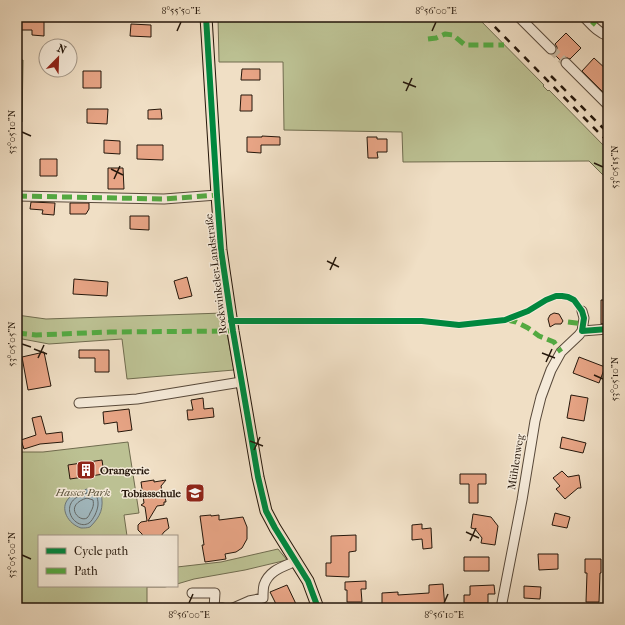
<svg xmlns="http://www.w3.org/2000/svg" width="625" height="625" viewBox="0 0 625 625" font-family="'IM FELL French Canon',serif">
	<rect width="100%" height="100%" fill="#f0dfc5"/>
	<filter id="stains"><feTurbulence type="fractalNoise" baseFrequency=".005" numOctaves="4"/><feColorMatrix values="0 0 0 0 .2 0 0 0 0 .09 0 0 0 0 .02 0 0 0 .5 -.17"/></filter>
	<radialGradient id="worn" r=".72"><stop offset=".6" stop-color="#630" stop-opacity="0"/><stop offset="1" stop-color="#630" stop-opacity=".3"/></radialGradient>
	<!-- green -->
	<path fill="#bcc193" stroke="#706c4f" d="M 218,17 L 477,17 L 544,85 L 543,86 L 548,91 L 549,90 L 608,150 L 608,180 L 589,161 L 403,162 L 402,132 L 284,130 L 283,62 L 219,62 Z
		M 17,60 L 23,60 L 22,122 L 17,122 Z
		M 223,313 L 234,370 L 127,379 L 122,339 L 49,344 L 17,338 L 17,315 L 46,319 Z
		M 128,442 L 139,513 L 124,515 L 127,536 L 39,536 L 39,586 L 169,586 L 165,587 L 147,587 L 147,608 L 17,608 L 17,452 L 43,452 Z
		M 278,549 L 287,560 L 245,570 L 194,579 L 177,584 L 177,567 L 221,562 Z"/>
	<!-- water -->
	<path fill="#a1b9c0" stroke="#6f7878" d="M 87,489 L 95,491 L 101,493 C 104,508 101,516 90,527 C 87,528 84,528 81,528 C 68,524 59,508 69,498 C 74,493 81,491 87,489 Z"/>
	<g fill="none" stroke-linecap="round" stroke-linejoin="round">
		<!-- shore -->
		<path stroke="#636866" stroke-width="1" d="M 87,493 L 93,495 L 97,497 C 99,504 98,508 95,515 C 93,518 92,521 89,523 C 75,532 54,501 87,493 Z
			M 87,498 L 93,500 C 94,505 93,508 90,513 C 90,514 88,517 87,518 C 79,523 63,505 87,498 Z"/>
	</g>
	<!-- building -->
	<path fill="#e7a485" stroke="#25170b" d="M 22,17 L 32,17 L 32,19 L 44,19 L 44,36 L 32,35 L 32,30 L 21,30 Z
		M 131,24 L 151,25 L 151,37 L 130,36 Z
		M 566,33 L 581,48 L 570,59 L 565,57 L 562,59 L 561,61 L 554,54 L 557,50 L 557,47 L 555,44 Z
		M 594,58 L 608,71 L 608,97 L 582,71 Z
		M 242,69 L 260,69 L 260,80 L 241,80 Z
		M 83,71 L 101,71 L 101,88 L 83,88 Z
		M 241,95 L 252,95 L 252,111 L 240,111 Z
		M 87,109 L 108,109 L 107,124 L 87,123 Z
		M 161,109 L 162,119 L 148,119 L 148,110 Z
		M 262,136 L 280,137 L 280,145 L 261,145 L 261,153 L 247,152 L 247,137 L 262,137 Z
		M 367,137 L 377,137 L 377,139 L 387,139 L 387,152 L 377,152 L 378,158 L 368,158 Z
		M 104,140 L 120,141 L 120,154 L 104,153 Z
		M 137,145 L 163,145 L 163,160 L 137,159 Z
		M 40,159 L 57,159 L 57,176 L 40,176 Z
		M 108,168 L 123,168 L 124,189 L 108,189 Z
		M 31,202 L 55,203 L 54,215 L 42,214 L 43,210 L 30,209 Z
		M 70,203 L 89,203 L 89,209 L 86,214 L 70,214 Z
		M 130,216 L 149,216 L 149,230 L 130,229 Z
		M 187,277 L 192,296 L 179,299 L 174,281 Z
		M 74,279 L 108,282 L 107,296 L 73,294 Z
		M 601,300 L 608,300 L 608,323 L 601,324 Z
		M 554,313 L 559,314 L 563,321 L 561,324 L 555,324 L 550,327 L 548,319 L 550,315 Z
		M 79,350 L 109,350 L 109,372 L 95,372 L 95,358 L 79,358 Z
		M 44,352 L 51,386 L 28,390 L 22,357 Z
		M 579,357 L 605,367 L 599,383 L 573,373 Z
		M 571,395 L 588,398 L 584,421 L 567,418 Z
		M 203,398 L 204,409 L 213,408 L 214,417 L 188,420 L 187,410 L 193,410 L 191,400 Z
		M 129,409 L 132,430 L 118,432 L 117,422 L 104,424 L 103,412 Z
		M 41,416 L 46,434 L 62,432 L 63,442 L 40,444 L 24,449 L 21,440 L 36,435 L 32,418 Z
		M 562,437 L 586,443 L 583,453 L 560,448 Z
		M 102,460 L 104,474 L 70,479 L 68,465 Z
		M 562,471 L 568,477 L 579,475 L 581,488 L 578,488 L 565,499 L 556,489 L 560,486 L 553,478 Z
		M 460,474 L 486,474 L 486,484 L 478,484 L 478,503 L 469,503 L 469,484 L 460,484 Z
		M 154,480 L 154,482 L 166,480 L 161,486 L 163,496 L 165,496 L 166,502 L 164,502 L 164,505 L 157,506 L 148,521 L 167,518 L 169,528 L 164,532 L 161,536 L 143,536 L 142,534 L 138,530 L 138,525 L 141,522 L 147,521 L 145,507 L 141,505 L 144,503 L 141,482 Z
		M 555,513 L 570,517 L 567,528 L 552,525 Z
		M 473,514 L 491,517 L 498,526 L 495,545 L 481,543 L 482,538 L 475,529 L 471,528 Z
		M 211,515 L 211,516 L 219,515 L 219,520 L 243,517 L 247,527 L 247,539 L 242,548 L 236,552 L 225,554 L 226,559 L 205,562 L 202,545 L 204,545 L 200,516 Z
		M 422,524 L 422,529 L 431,528 L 432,548 L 423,549 L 422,539 L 412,540 L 412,525 Z
		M 356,535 L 356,551 L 349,552 L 349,577 L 326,576 L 326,563 L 331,563 L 331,536 Z
		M 538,554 L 558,554 L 558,569 L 539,570 Z
		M 464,557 L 489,557 L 489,571 L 464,571 Z
		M 585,559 L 601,559 L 601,573 L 600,573 L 599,602 L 586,602 L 587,573 L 585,573 Z
		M 366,581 L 366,589 L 361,589 L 362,602 L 347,602 L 347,590 L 345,590 L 345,582 Z
		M 443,584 L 445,608 L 387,608 L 387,606 L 382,606 L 382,593 L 398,592 L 398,595 L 429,593 L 429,585 Z
		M 287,585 L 296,604 L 288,608 L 278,608 L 270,592 Z
		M 494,585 L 495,594 L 488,594 L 488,603 L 464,603 L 464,595 L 470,595 L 470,586 Z
		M 524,586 L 541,587 L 540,599 L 524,598 Z"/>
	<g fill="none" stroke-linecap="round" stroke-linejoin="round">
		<!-- minor-tunnel -->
		<path stroke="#c7b7a0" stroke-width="9" stroke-dasharray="9 4.5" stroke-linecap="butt" d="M 551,49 L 566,63"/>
		<defs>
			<path id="minor" d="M 519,17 L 551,49
				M 584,17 C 591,24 598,33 608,36
				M 566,63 L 608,105
				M 17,196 L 164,199 L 217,195
				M 582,331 L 608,329
				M 79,403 L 137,399 L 241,382
				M 192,593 L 215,593 L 214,608 L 223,608
				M 233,608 L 249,601 L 263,598 C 263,594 263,589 264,585 C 269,570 283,567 296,561
				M 501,608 L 522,500 L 535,421 L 541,397 L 551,370 L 561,352 L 579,335 L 582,331 L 584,318 L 582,311"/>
			<path id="major" d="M 206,17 L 217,195 L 221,250 L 233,331 L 258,477 L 266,511 L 275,528 L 308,581 L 318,608"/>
		</defs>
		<!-- minor casing -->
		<use href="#minor" stroke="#58493a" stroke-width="11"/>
		<!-- major casing -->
		<use href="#major" stroke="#25170b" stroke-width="13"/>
		<!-- minor -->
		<use href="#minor" stroke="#f5ead9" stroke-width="9"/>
		<!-- major -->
		<use href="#major" stroke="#f0dfc5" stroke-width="11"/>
		<!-- rail -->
		<path stroke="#25170b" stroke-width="2.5" stroke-dasharray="7 7" stroke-linecap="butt" d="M 485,17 L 608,142
			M 551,76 L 608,133"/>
		<!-- quiet -->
		<path stroke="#53a941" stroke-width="5" stroke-dasharray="10 5" stroke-linecap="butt" d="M 592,25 L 599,17
			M 428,39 L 436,38 L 445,34 L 453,35 L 465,45 L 504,45
			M 17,196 L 164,199 L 217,195
			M 507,320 L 516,322 L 528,328 L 539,336 L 554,342 L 561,352
			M 568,322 L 583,324
			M 17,333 L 36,335 L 110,332 L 233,331"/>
		<defs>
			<path id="cycleway" d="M 206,17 L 217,195 L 221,250 L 233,331 L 258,477 L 266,511 L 275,528 L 308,581 L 318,608
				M 231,321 L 422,321 L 459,325 L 505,320 L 528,311 L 546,300 L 556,296 L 562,296 L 568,297 L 574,300 L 582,311 L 584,318 L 582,331 L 608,329"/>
		</defs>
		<!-- cycleway casing -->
		<use href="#cycleway" stroke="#f5ead9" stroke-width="8"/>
		<!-- cycleway -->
		<use href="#cycleway" stroke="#00873e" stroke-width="6"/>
	</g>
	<!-- ticks -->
	<path fill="none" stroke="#25170b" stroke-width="1.5" d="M 177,31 L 181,22M 432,31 L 436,22M 403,82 L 416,87M 406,91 L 412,78M 22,132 L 31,136M 594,163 L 603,167M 111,169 L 123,175M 114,179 L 120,166M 327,261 L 339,267M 330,270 L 336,257M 22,344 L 31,347M 34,349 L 47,354M 542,353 L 555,358M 38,358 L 44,345M 546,362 L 552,349M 594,375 L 603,379M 250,441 L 263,446M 254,450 L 260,437M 466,532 L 479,538M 470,541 L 476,528M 22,555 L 31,559M 189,603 L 193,594M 444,603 L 448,594"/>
	<!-- icons -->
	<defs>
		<symbol id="building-square" viewBox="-11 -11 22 22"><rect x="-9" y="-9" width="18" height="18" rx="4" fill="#8f2418" stroke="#f5ead9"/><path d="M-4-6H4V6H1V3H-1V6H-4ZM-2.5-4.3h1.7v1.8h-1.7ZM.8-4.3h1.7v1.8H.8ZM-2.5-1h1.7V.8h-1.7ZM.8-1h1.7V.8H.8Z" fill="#fff"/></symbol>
		<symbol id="school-square" viewBox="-11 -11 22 22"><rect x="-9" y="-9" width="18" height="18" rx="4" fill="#8f2418" stroke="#f5ead9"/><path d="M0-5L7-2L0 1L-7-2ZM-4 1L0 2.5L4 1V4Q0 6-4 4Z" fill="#fff"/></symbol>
	</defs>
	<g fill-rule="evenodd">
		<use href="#building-square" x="75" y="459" width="22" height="22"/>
		<use href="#school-square" x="184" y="482" width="22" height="22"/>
	</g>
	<g text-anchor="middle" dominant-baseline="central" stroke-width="3" stroke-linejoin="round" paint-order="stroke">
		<!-- street labels -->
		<g font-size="11" fill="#25170b" stroke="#f5ead9">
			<text transform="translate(216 274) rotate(-97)">Rockwinkeler Landstraße</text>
			<text transform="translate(516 462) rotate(-81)">Mühlenweg</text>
		</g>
		<!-- poi labels -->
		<g font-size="11" font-weight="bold" fill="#25170b" stroke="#f5ead9" text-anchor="start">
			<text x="100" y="470">Orangerie</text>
			<text x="181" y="493" text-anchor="end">Tobiasschule</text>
		</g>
		<!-- park labels -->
		<g font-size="11" font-style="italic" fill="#5a523b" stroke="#f5ead9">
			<text x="83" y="492">Hasses Park</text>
		</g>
	</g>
	<!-- margin -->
	<rect width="625" height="625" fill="none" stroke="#f0dfc5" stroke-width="44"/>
	<!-- legend -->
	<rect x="38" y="535" width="140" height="52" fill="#f5ead9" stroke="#a29687"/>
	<rect x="46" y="548" width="20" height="6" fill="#00873e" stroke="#a29687"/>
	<text x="74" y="555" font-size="12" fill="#25170b">Cycle path</text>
	<rect x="46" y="568" width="20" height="6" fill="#53a941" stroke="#a29687"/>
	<text x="74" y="575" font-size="12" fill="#25170b">Path</text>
	<!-- north arrow -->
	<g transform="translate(58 58) rotate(23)"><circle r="19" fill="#f5ead9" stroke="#a29687"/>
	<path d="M0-3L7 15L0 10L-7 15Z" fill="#8f2418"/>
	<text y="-6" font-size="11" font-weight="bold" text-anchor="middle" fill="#25170b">N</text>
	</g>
	<rect x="22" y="22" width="581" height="581" fill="none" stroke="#25170b" stroke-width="1.5"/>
	<g font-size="10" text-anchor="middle" fill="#25170b">
		<text x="181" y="14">8°55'50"E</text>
		<text x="436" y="14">8°56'00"E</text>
		<text transform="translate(11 132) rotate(-90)" y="4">53°05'10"N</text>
		<text transform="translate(614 167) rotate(-90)" y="4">53°05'15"N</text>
		<text transform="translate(11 344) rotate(-90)" y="4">53°05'05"N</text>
		<text transform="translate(614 379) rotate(-90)" y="4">53°05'10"N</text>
		<text transform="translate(11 555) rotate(-90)" y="4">53°05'00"N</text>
		<text x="189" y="618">8°56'00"E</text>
		<text x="444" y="618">8°56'10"E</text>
	</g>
	<rect width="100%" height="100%" filter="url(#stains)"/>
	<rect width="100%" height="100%" fill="url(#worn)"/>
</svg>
